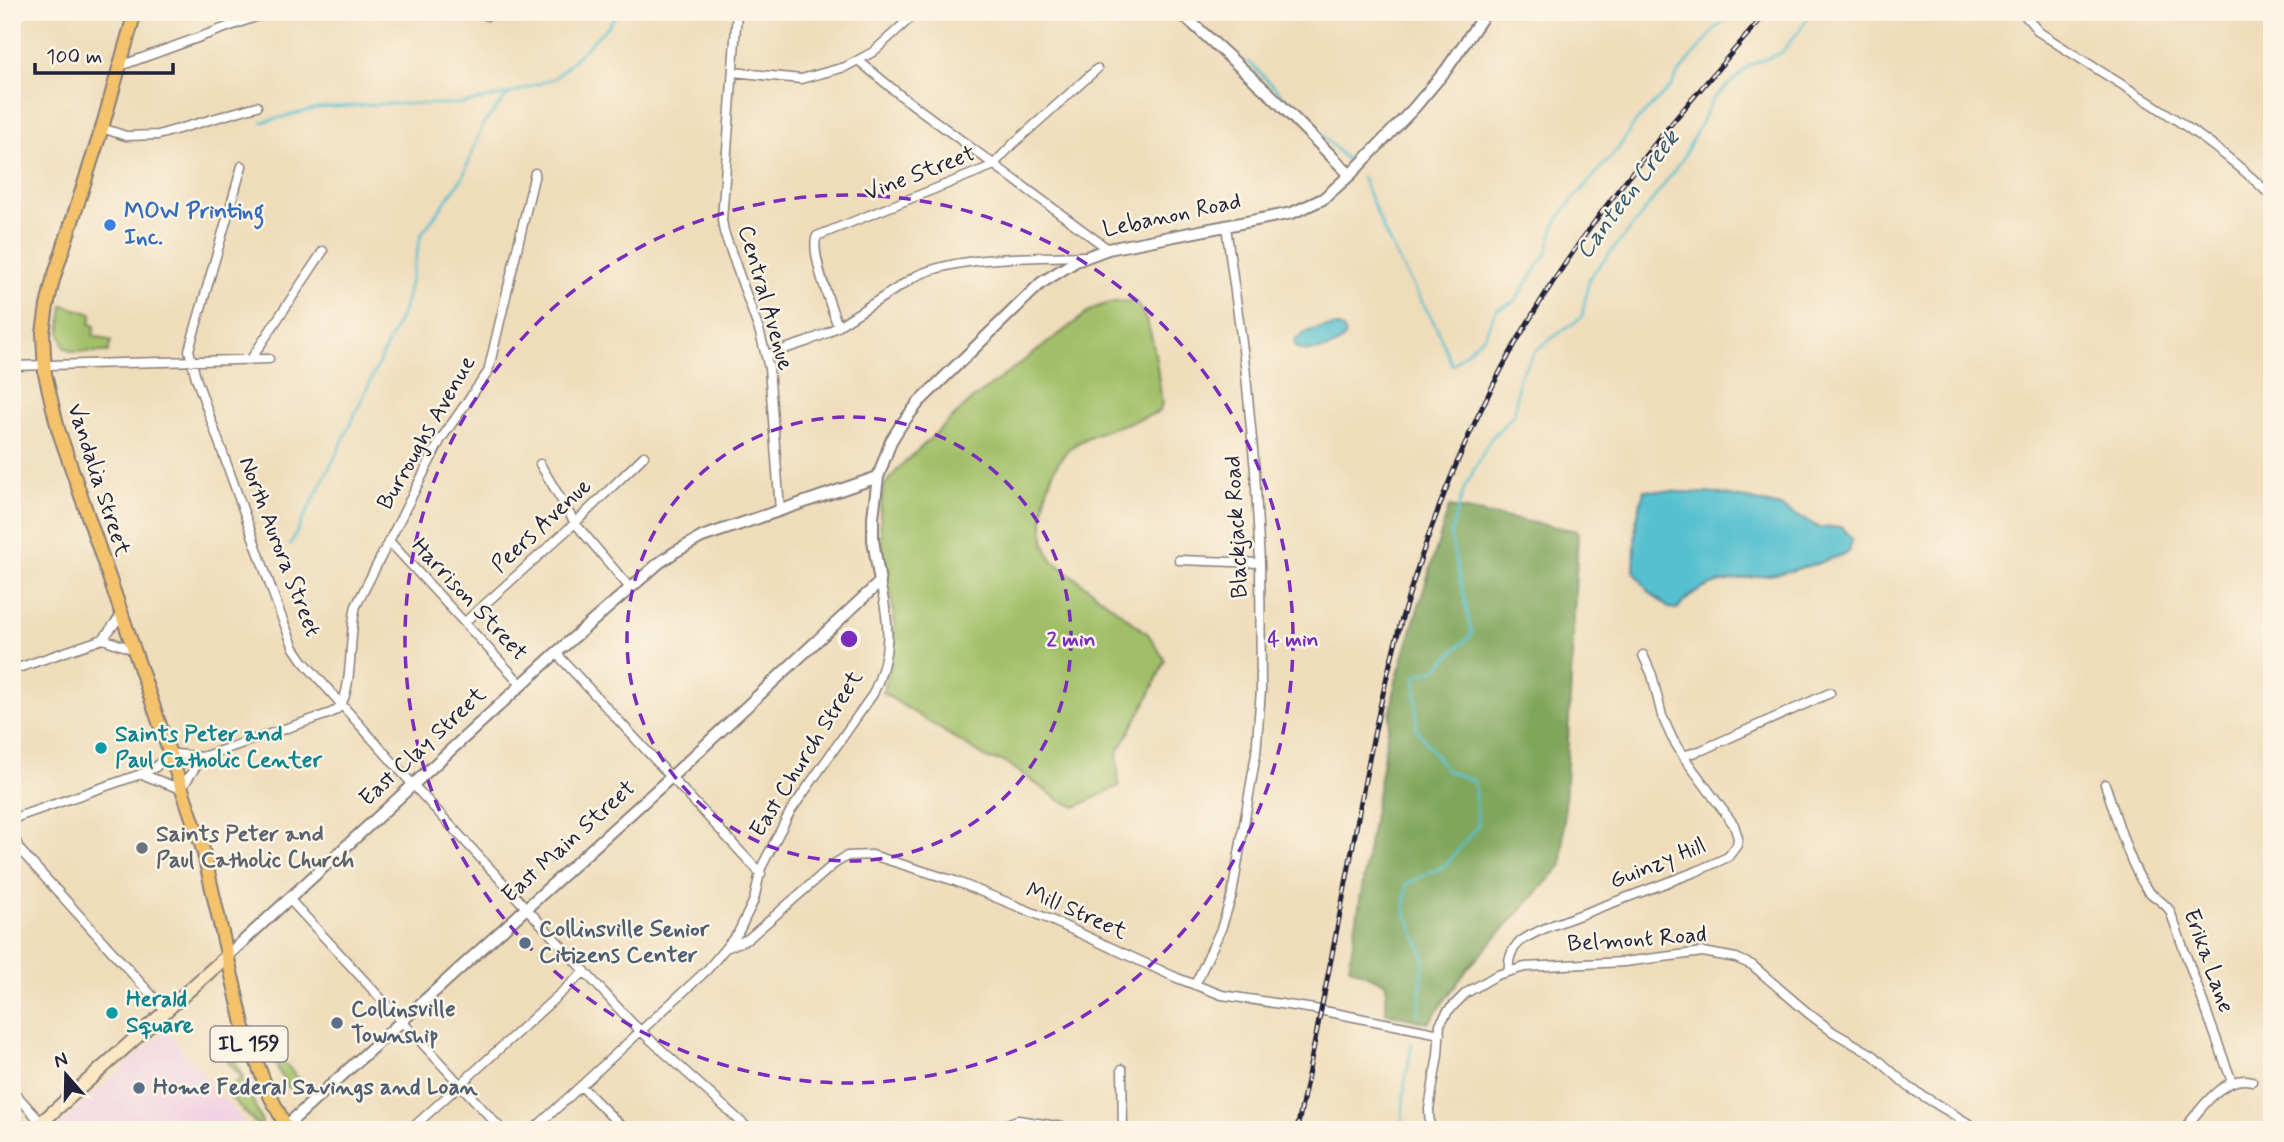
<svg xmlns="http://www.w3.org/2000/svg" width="2284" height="1142" viewBox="0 0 2284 1142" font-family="Mynerve,sans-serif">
	<rect width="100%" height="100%" fill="#fcf5e5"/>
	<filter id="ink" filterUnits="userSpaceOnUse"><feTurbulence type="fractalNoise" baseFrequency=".0143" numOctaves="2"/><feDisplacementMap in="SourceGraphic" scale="14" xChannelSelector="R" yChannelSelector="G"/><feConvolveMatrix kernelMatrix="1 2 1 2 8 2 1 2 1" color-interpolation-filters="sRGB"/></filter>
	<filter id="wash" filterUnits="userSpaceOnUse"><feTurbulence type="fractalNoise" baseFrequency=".00686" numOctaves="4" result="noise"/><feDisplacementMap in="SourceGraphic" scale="28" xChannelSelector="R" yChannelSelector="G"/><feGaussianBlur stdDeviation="1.57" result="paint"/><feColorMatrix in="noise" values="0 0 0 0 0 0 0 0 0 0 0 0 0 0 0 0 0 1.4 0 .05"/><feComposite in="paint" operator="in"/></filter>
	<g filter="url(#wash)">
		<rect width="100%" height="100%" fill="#efdcba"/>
		<!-- built -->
		<path fill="#f1d0e2" d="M 165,1031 L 167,1031 L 251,1130 L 53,1130 Z"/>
		<!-- green -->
		<path fill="#a1bf67" stroke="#627051" stroke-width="2" d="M 1134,301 C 1155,322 1157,373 1162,402 L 1160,411 C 1135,423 1107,427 1083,440 C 1048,457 1040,505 1044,540 C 1045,547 1049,554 1052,560 L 1148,634 L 1165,660 L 1147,700 L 1117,754 L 1119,786 L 1076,807 L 1059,800 L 1004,761 L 988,759 L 883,693 L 893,649 L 895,624 L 891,595 L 882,555 L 880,513 L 883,488 L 899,468 L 969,402 L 1094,308 L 1113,302 Z
			M 63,305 L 92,314 L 90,324 L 95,326 L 93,335 L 111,341 L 108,352 L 73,352 L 65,348 L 60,334 Z
			M 269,1045 L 306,1087 L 297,1093 L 285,1084 L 267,1046 Z
			M 233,1056 L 262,1122 L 261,1129 L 226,1092 L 241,1077 L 228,1062 Z"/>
		<!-- forest -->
		<path fill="#80a65c" stroke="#51644c" stroke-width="2" d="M 1449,507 L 1578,531 L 1562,865 L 1469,967 L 1428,1023 L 1386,1013 L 1386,983 L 1349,967 L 1396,681 Z"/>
		<!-- water -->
		<path fill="#54c0cf" stroke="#3b7185" stroke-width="2" d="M 1336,326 L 1343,329 L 1346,335 C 1337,350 1311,355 1296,347 L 1294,341 C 1306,328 1320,328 1336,326 Z
			M 1644,490 L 1720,494 L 1752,500 L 1780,507 L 1820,528 L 1841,527 L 1852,539 L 1849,552 C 1827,561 1804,568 1781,573 C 1741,581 1706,575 1677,609 L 1669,608 L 1649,592 L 1634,571 L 1636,522 Z"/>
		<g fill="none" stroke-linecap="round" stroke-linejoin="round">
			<!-- stream -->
			<path stroke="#54c0cf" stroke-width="2.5" d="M 1248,61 L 1350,163
				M 262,122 L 319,108 L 384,104 L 461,104 L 508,94
				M 1362,177 L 1385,233 L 1401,265 L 1436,326 L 1452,365 L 1485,335 L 1496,310 L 1515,301 L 1547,253 L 1555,225 L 1565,209 L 1617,150 L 1637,120 L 1671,87 L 1677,75 L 1718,26 L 1734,12
				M 290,545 L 335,457 L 404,309 L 421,235 L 463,177 L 483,124 L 509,94 L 555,78 L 609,25 L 618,12
				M 1418,1015 L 1424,956 L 1405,911 L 1406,884 L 1446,865 L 1478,825 L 1474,781 L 1447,771 L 1417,730 L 1415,676 L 1436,669 L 1472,634 L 1450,535 L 1464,489 L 1491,438 L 1514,415 L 1519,377 L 1536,350 L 1582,317 L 1589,278 L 1637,221 L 1682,160 L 1713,99 L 1750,65 L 1781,53 L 1802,27 L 1811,12
				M 1399,1130 L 1402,1121 L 1405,1083 L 1412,1043"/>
		</g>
	</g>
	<g filter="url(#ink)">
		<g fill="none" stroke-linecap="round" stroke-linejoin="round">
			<defs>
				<path id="minor" d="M 486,12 L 487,16
					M 737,12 L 722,220 L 724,232 L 760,333 L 769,368 L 780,510
					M 2022,12 L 2039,32 C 2117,84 2206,130 2272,197
					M 859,61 L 900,95 L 1108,249
					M 120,66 L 269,12
					M 733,72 L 801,79 L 845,67 L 873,52 L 917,12
					M 102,128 L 126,136 L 158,135 L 257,106
					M 242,166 L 189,350 L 196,378 L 280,613 L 294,648 L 303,661 L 406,777 L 632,1023 L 750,1130
					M 838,327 C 832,308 809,251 817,236 L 992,166 L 1013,144 L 1097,69
					M 766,355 L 806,342 L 827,333 L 916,276 C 962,255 1033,258 1083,256
					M 251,359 L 323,251
					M 12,366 L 269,359
					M 540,464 L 575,523 L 630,588
					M 389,541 L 522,685
					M 1179,560 L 1260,563
					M 465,622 L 575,523 L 644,456
					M 103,639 L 132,649
					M 103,639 L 121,615
					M 556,653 L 761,874
					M 12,670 L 103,639
					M 1683,756 L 1702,750 L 1830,693
					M 141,774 L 181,789 L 202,757
					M 2105,784 C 2116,815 2128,862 2146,888 C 2153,898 2164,901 2170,911 L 2232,1082
					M 12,820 L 20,816 L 141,774 L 156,767 L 168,753 L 202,757 L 331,713 C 334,711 338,709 340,706 C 353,690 349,630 356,606 L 441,439 L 488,372 L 535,173
					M 12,833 L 20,850 L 166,1011
					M 290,900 L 502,1130
					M 726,948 L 748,939 L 834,864 L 847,856 L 872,855 L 955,881 L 1051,920 L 1177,978 L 1222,995 L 1314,1009 L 1440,1034
					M 1509,970 C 1506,942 1532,934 1553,925 L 1695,872 L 1728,857 L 1737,845 L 1738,838 L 1734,825 L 1683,756 L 1672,738 L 1662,716 L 1652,675 L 1643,655
					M 1195,985 L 1221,929 L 1232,895 L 1256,754 L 1261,690 L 1260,563 L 1255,471 L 1245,365 L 1226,226
					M 1122,1069 L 1123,1130
					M 581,1086 L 625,1130
					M 12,1090 L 48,1130
					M 410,1130 L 585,971
					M 533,1130 L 707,970 L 738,933 L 754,900 L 761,868 L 790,812 L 873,694 C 892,653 890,625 880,582
					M 990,1130 L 1018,1120 L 1082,1130
					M 1430,1130 L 1429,1109 L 1438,1055 L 1440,1024 L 1448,1011 L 1466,993 L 1497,975 L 1525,967 L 1624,962 L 1703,952 L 1736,958 L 1752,965 L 1808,1013 L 1833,1032 L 1873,1055 L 1910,1088 L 1979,1130
					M 2183,1130 C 2200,1111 2223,1073 2252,1081"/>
				<path id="tertiary" d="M 1180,12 L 1274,98 L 1350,175
					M 227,956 L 556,653 L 659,563 L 675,552 L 702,537 L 878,477
					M 286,1126 L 670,778 L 880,582 L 873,540 L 873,517 L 878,477 L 891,441 L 901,425 L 919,402 L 1041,283 L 1076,261 L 1108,249 L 1292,213 L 1323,199 L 1350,175 L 1414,108 L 1446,70 L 1486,12"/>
				<path id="secondary" d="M 33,1130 L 227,956"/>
				<path id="primary" d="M 135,12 L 102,128 L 53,280 L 47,306 L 43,333 L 45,374 L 58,429 L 203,850 L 244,1028 L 268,1092 L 288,1130"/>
			</defs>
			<!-- minor casing -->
			<use href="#minor" stroke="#887f7a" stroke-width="11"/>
			<!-- tertiary casing -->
			<use href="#tertiary" stroke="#887f7a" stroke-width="14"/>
			<!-- secondary casing -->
			<use href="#secondary" stroke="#887f7a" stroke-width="16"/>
			<!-- primary casing -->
			<use href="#primary" stroke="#887f7a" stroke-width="16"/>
			<!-- minor -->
			<use href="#minor" stroke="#fff" stroke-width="8"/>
			<!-- tertiary -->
			<use href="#tertiary" stroke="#fff" stroke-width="10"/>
			<!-- secondary -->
			<use href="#secondary" stroke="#fbe7c3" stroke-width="12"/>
			<!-- primary -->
			<use href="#primary" stroke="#f4c26a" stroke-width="12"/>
			<defs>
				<path id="rail" d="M 1297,1130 C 1315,1042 1332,955 1349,867 C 1364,784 1379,700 1402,618 C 1432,515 1473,414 1528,322 C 1595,209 1681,111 1767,12"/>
			</defs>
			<!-- rail casing -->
			<use href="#rail" stroke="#22223b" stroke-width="5"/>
			<!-- rail -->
			<use href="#rail" stroke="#fcf5e5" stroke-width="2.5" stroke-dasharray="8" stroke-linecap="butt"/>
		</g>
	</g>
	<!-- distance rings -->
	<g fill="none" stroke="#7b2cbf" stroke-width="3.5" stroke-dasharray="12 9">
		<circle cx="849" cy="639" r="222"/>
		<circle cx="849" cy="639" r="444"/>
	</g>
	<!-- markers -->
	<circle fill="#3f7fe0" stroke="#fcf5e5" stroke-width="2.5" cx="110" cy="225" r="7"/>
	<g fill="#0f9aa8" stroke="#fcf5e5" stroke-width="2.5">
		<circle cx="101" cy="748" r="7"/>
		<circle cx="112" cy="1013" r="7"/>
	</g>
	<circle fill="#6b7280" stroke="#fcf5e5" stroke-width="2.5" cx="142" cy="848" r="7"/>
	<g fill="#5c6f8a" stroke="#fcf5e5" stroke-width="2.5">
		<circle cx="525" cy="943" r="7"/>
		<circle cx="337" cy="1023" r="7"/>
		<circle cx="139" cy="1088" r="7"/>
	</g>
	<g text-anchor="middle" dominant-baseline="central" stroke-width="5" stroke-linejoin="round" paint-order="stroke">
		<!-- shield labels -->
		<rect fill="#fcf5e5" stroke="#63616e" stroke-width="2" x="210.5" y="1026.5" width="77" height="35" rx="5"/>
		<g font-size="21" font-weight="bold" fill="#22223b">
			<text x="249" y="1044">IL 159</text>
		</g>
		<!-- street labels -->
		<g font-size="23" fill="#22223b" stroke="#fcf5e5">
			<text transform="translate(920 174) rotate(-21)">Vine Street</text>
			<text transform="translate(1172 216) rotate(-12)">Lebanon Road</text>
			<text transform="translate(765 298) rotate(74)">Central Avenue</text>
			<text transform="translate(427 433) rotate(-60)">Burroughs Avenue</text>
			<text transform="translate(98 480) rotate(72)">Vandalia Street</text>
			<text transform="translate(542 526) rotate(-43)">Peers Avenue</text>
			<text transform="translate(1237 527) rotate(-93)">Blackjack Road</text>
			<text transform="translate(279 547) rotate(69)">North Aurora Street</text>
			<text transform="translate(469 600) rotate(47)">Harrison Street</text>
			<text transform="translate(423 747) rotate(-43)">East Clay Street</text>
			<text transform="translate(807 754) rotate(-58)">East Church Street</text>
			<text transform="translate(569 842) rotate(-42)">East Main Street</text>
			<text transform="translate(1658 864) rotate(-22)">Guinzy Hill</text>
			<text transform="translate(1076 912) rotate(24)">Mill Street</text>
			<text transform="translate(1637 940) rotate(-4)">Belmont Road</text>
			<text transform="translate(2208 961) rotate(70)">Erika Lane</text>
		</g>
		<!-- shop labels -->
		<g font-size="23" font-weight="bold" fill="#366cbe" stroke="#fcf5e5" text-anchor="start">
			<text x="124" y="212">MOW Printing<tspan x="124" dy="26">Inc.</tspan></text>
		</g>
		<!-- culture labels -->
		<g font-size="23" font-weight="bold" fill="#0d838f" stroke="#fcf5e5" text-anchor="start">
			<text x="115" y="735">Saints Peter and<tspan x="115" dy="26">Paul Catholic Center</tspan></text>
			<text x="126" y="1000">Herald<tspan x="126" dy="26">Square</tspan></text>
		</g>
		<!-- worship labels -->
		<g font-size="23" font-weight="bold" fill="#5b616d" stroke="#fcf5e5" text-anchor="start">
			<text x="156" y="835">Saints Peter and<tspan x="156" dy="26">Paul Catholic Church</tspan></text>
		</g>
		<!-- service labels -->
		<g font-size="23" font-weight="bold" fill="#4e5e75" stroke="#fcf5e5" text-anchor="start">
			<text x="539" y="930">Collinsville Senior<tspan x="539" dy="26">Citizens Center</tspan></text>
			<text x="351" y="1010">Collinsville<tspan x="351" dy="26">Township</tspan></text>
			<text x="153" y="1088">Home Federal Savings and Loan</text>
		</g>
		<!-- water labels -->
		<g font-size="24" font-style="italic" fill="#34596f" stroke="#fcf5e5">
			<text transform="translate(1628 195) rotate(-53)">Canteen Creek</text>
		</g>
	</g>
	<circle cx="849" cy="639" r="10" fill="#7b2cbf" stroke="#fcf5e5" stroke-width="3.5"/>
	<g font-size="21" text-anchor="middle" font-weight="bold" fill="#7b2cbf" stroke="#fcf5e5" stroke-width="5" stroke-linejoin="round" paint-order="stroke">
		<text x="1071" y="646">2 min</text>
		<text x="1293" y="646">4 min</text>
	</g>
	<!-- margin -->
	<rect width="2284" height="1142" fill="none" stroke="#fcf5e5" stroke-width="42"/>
	<!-- north arrow -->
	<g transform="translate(66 1075) rotate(340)" stroke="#fcf5e5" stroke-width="5" paint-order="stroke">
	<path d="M0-5L12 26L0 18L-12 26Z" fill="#22223b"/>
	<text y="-10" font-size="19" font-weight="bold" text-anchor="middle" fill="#22223b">N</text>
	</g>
	<!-- scale -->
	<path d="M35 63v10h138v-10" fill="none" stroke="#22223b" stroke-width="3.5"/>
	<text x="46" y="63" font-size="21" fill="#22223b" stroke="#fcf5e5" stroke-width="5" paint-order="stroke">100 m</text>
</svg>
